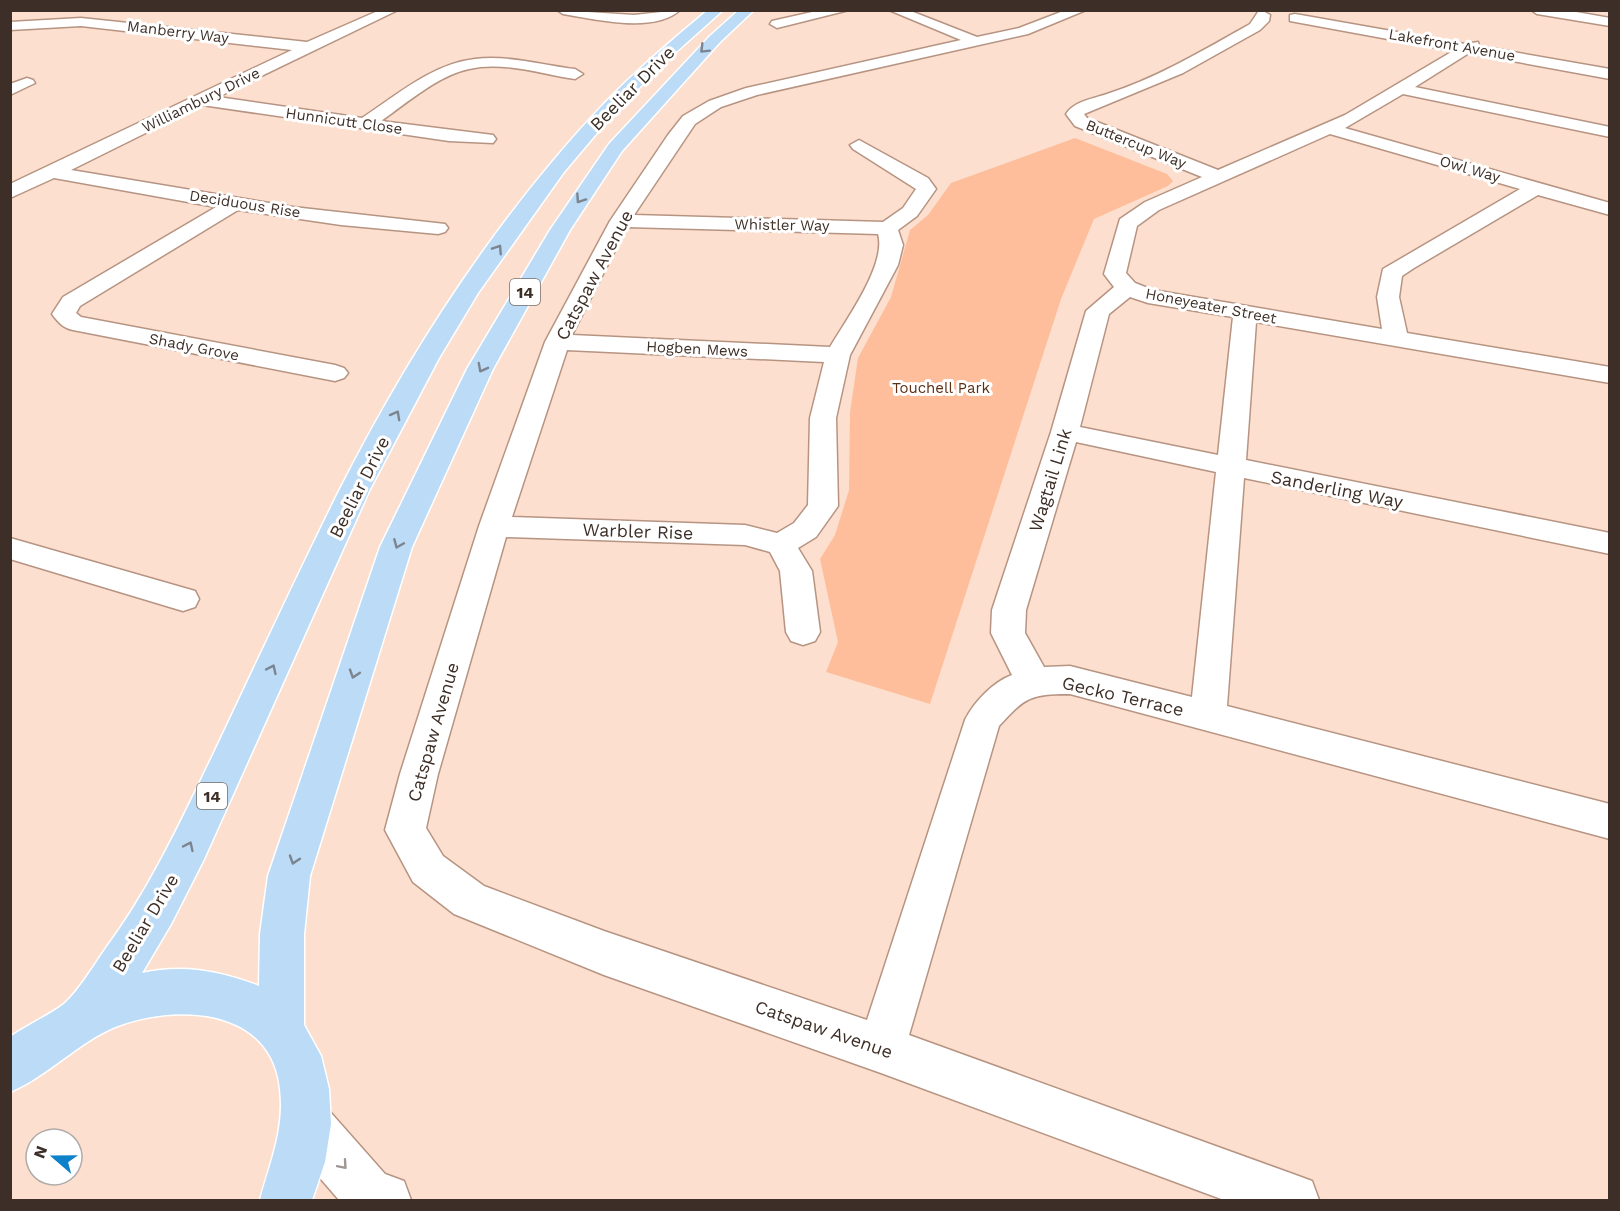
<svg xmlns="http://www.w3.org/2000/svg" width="1620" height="1211" viewBox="0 0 1620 1211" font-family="'Work Sans',sans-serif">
	<rect width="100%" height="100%" fill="#fcdfcf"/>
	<!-- green -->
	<path fill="#febe9b" d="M 1075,138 L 1167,174 L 1173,181 L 1168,186 L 1094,219 L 1061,299 L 930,704 L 826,672 L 838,642 L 820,559 L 835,535 L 849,490 L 850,412 L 858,358 L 891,297 L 910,230 L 928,215 L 951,183 Z"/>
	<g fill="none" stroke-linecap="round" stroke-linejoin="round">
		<defs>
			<path id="minor" d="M 380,10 L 398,10 L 218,97 L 362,118 C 397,95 432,64 475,59 C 508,55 542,65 575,69 L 583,74 L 575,79 C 541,74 503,61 469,69 C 437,76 407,103 381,121 L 493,135 L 496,139 L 493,143 L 449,141 L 202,105 L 71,170 L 293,207 L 445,224 L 448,228 L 445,232 L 438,234 L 341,225 L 238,210 L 80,306 L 76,313 L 81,317 L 335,365 L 344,368 L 348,373 L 344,378 L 335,381 L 73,330 C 63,328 58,322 52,314 L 63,297 L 216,207 L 54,178 L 10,198 L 10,184 L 292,50 L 81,26 L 10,30 L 10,22 L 81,18 L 307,42 Z
				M 557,10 L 634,15 L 680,10 C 654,34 595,19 563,14 Z
				M 821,10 L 849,10 L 777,28 L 770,24 L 772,21 Z
				M 889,10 L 908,10 L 977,37 L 1019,28 L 1066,10 L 1086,10 L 1028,34 L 757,95 L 721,107 L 695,124 L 634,215 L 883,222 L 903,208 L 916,189 L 853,149 L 850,145 L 859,140 L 928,178 L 936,189 L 917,216 L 898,230 L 903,245 L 898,265 L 850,355 L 836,418 L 838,506 L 816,537 L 798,548 L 812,571 L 820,632 L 815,641 L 803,645 L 791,641 L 786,632 L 780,571 L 770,552 L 745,545 L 506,537 L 438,774 L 426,828 L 443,856 L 484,886 L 604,931 L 867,1020 L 965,720 C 974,702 993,682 1012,675 L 991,633 L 992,610 L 1051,432 L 1086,311 L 1114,287 L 1104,274 L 1120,219 L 1145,202 L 1202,177 L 1075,126 L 1066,114 C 1075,101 1092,99 1107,94 C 1157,78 1204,50 1250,24 L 1258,12 L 1263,11 L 1270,15 L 1269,21 L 1260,30 L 1183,73 L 1084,114 L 1087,118 L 1218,170 L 1345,115 L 1453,51 L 1290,21 L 1290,15 L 1295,14 L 1465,44 L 1478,42 L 1479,46 L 1610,69 L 1610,79 L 1469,53 L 1415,87 L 1610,127 L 1610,137 L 1403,94 L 1345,128 L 1610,203 L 1610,215 L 1538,195 L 1414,268 L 1402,276 L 1399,297 L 1407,333 L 1610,367 L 1610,383 L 1256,322 L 1246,460 L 1610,533 L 1610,554 L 1244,478 L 1227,706 L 1610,804 L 1610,839 L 1070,694 C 1031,694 1025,697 999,726 L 909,1035 L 1293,1174 L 1312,1181 L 1319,1200 L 1224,1200 L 881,1073 L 604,975 L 454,914 L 413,882 L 385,830 L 400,774 L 479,526 L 545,342 L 610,221 L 668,135 L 683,116 L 709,101 L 746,88 L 961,40 ZM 1330,134 L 1520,189 L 1383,269 L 1377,297 L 1382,329 L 1153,290 L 1135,283 L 1126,273 L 1137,226 L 1159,210 ZM 627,227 L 878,234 C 887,264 846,320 830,347 L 572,335 ZM 1130,297 L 1148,303 L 1233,317 L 1218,455 L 1080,427 L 1109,314 ZM 567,350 L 824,362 L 810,418 L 808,505 L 794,523 L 777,533 L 745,525 L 512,517 ZM 1076,442 L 1216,472 L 1192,697 L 1070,666 L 1044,667 L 1025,633 L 1026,610 Z
				M 1531,10 L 1565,10 L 1610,18 L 1610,26 L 1537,14 Z
				M 27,78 L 33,80 L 35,83 L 10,95 L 10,84 Z
				M 10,538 L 195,591 L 199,599 L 195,607 L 183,611 L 10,559 Z
				M 306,1098 L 324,1105 L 385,1174 L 404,1181 L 411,1200 L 339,1200 L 288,1141 L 281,1123 L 288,1105 Z"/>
			<path id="highway" d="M 708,10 L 723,10 L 666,61 L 613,114 L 564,172 L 478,293 L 439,358 L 370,489 L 204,859 L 171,924 L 142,973 C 183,964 220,971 259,986 L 260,934 L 268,876 L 380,547 L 467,369 L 550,230 L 609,144 L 710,36 L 739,10 L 754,10 L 720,42 L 622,151 L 570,230 L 493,369 L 412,547 L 310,876 L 304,934 L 304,1025 L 321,1056 L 329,1089 L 331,1124 L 325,1162 L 312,1200 L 260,1200 C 270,1163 285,1129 280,1089 C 272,1007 176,1003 115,1027 C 77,1043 48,1076 10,1092 L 10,1037 C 27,1025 48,1016 64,1004 C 78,992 95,964 106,948 C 150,889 181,821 213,755 C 254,668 295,580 338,493 C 408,355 494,221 600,108 C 634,72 671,41 708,10 Z"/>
		</defs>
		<!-- minor casing -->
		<use href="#minor" stroke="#b79482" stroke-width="3"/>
		<!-- highway casing -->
		<use href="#highway" stroke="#fff" stroke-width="3"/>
		<!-- minor -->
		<use href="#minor" fill="#fff" fill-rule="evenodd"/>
		<!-- highway -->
		<use href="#highway" fill="#bbdbf7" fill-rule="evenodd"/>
	</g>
	<!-- one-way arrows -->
	<defs><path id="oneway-chevron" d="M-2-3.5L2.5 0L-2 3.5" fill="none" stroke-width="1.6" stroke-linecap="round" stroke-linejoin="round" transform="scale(1.5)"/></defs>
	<g stroke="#7c858f">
		<use href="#oneway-chevron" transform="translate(704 49) rotate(135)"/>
		<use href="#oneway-chevron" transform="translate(580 199) rotate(124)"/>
		<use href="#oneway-chevron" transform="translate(498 249) rotate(-57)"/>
		<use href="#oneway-chevron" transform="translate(482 368) rotate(118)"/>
		<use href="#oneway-chevron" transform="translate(396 415) rotate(-61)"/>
		<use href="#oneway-chevron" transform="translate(398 544) rotate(113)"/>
		<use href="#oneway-chevron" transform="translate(272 669) rotate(-65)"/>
		<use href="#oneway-chevron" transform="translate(354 674) rotate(108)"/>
		<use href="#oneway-chevron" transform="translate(189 846) rotate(-65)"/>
		<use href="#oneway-chevron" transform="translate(294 860) rotate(108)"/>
	</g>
	<use stroke="#9e9793" href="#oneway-chevron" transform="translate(343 1165) rotate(49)"/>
	<g text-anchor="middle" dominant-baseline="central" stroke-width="6" stroke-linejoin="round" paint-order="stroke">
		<!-- far-street labels -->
		<g font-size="15" fill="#3d2f27" stroke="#fff">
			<text transform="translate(178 32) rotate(7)">Manberry Way</text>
			<text transform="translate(1452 45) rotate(10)">Lakefront Avenue</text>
			<text transform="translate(201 100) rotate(-26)">Williambury Drive</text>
			<text transform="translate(344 121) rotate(8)">Hunnicutt Close</text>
			<text transform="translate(1136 144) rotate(22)">Buttercup Way</text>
			<text transform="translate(1470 169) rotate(16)">Owl Way</text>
			<text transform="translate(245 204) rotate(9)">Deciduous Rise</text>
			<text transform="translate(782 225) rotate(1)">Whistler Way</text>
			<text transform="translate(1211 306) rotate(11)">Honeyeater Street</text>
			<text transform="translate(194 347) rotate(11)">Shady Grove</text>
			<text transform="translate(697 349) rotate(3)">Hogben Mews</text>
		</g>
		<!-- far-park labels -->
		<g font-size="15" fill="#5c3014" stroke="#fff">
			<text x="941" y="388">Touchell Park</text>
		</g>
		<!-- shield labels -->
		<g fill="#fff" stroke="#776d68" stroke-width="1.5">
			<rect x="510" y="279" width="30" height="26" rx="4.5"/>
			<rect x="197" y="783" width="30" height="26" rx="4.5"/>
		</g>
		<g font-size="16" font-weight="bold" fill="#3d2f27">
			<text x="525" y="292">14</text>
			<text x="212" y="796">14</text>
		</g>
		<!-- street labels -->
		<g font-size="18" fill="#3d2f27" stroke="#fff">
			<text transform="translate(632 88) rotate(-45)">Beeliar Drive</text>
			<text transform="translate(594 275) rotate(-62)">Catspaw Avenue</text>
			<text transform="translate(1050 480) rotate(-73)">Wagtail Link</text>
			<text transform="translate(359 487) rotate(-63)">Beeliar Drive</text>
			<text transform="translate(1337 489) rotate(11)">Sanderling Way</text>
			<text transform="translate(638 531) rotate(2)">Warbler Rise</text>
			<text transform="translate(1123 696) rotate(13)">Gecko Terrace</text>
			<text transform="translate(433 732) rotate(-74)">Catspaw Avenue</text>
			<text transform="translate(145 923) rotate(-59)">Beeliar Drive</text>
			<text transform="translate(824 1029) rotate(19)">Catspaw Avenue</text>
		</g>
	</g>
	<!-- border -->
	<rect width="1620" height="1211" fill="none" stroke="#3d2f27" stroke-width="24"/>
	<!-- north arrow -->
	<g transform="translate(54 1157) rotate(290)"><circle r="28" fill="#ffffff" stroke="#b1aca9" stroke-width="1.5"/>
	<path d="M0-4.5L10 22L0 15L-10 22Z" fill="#0d81ca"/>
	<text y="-9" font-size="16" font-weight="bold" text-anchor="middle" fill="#3d2f27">N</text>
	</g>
</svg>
